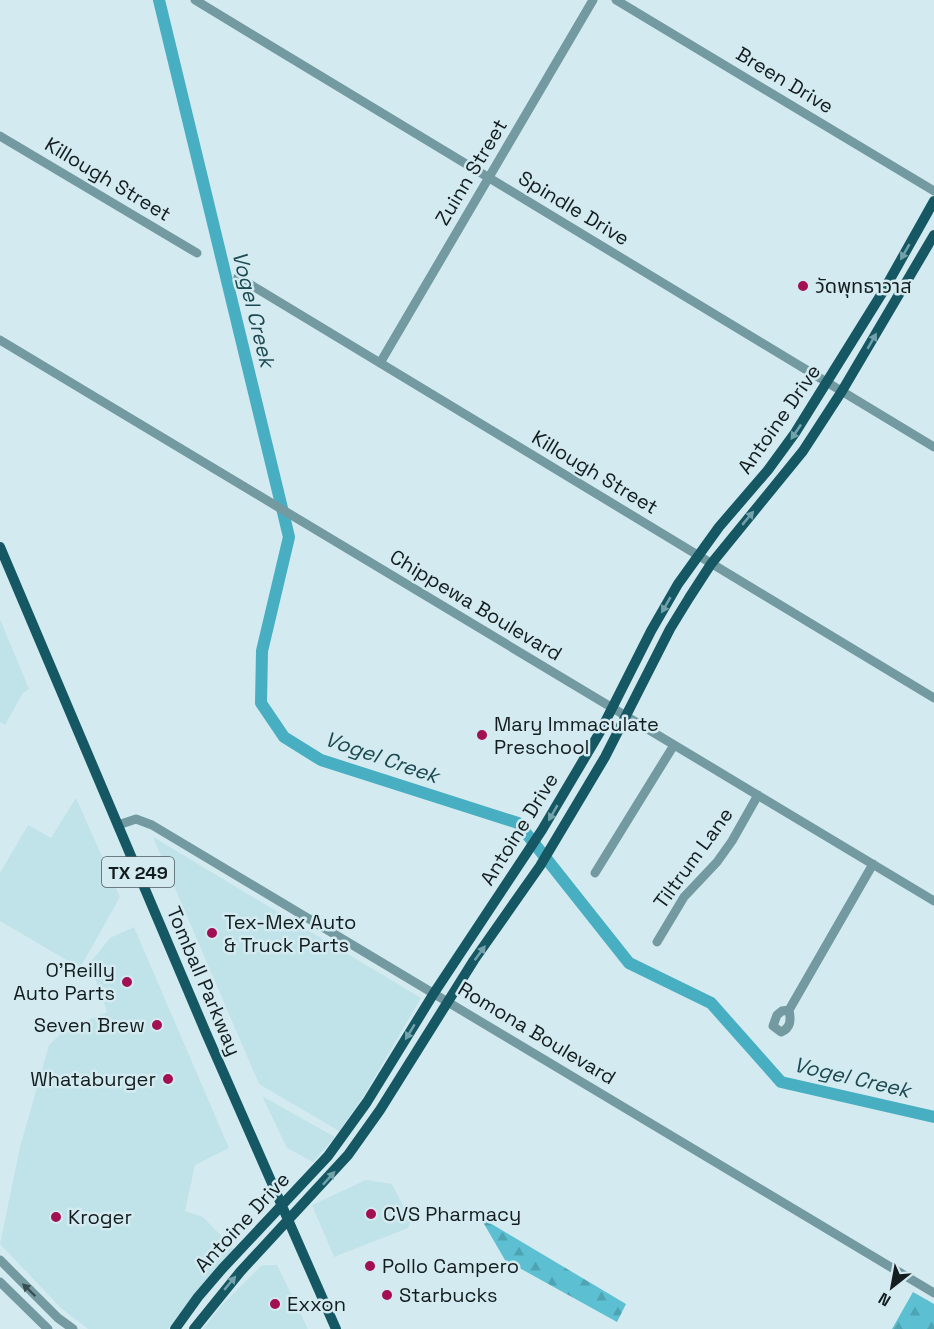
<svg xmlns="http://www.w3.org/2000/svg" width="934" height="1329" viewBox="0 0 934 1329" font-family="'Space Grotesk','Noto Sans Thai',sans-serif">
	<defs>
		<pattern id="forest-firs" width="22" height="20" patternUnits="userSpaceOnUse" patternTransform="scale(1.5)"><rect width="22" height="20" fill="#5cc0d2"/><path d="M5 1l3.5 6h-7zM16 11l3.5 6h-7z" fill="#4fa4b4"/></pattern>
	</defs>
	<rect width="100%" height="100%" fill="#d3ebf0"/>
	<!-- built -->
	<path fill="#c0e2e9" d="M 0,619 L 29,689 L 23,693 L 5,725 L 0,722 Z
		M 76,798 L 120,897 L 80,968 L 0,921 L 0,873 L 28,825 L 51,838 Z
		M 153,837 L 421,998 L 363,1097 L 339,1131 L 259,1084 Z
		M 134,927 L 229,1148 L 195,1165 L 185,1211 L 203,1217 L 234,1249 L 198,1289 L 168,1329 L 88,1329 L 61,1308 L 0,1244 L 20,1147 L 49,1045 L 65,1030 L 107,1012 L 90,963 L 110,938 Z
		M 262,1096 L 335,1137 L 313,1162 L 287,1148 Z
		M 366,1180 L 392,1184 L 411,1221 L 408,1228 L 334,1257 L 312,1205 Z
		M 262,1265 L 277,1265 L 308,1329 L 203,1329 L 221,1306 Z"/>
	<!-- forest -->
	<path fill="url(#forest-firs)" d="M 480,1217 L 626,1304 L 617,1322 L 505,1260 Z
		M 913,1292 L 934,1304 L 934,1329 L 892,1329 Z"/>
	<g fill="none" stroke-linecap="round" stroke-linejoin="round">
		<!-- river -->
		<path stroke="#48aec1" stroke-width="12" d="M 159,0 L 289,537 L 262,651 L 261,703 L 284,737 L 321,760 L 518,823 L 629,963 L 711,1003 L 781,1082 L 934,1117"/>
		<!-- minor -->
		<path stroke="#739aa1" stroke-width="9" d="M 195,0 L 934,447
			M 616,0 L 934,191
			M 0,136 L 197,253
			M 238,277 L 934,698
			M 0,340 L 934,901
			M 380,363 L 593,0
			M 118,825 L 136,819 L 152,825 L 934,1293
			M 595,873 L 674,745
			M 657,942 L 684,897 L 717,862 L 732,841 L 758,795
			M 789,1010 L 782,1011 L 777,1015 L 773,1026 L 781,1032 C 791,1028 791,1020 789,1010 L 873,864
			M 0,1260 L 58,1318 L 73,1329
			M 0,1282 L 48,1329"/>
		<!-- major -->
		<path stroke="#155863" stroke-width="10" d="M 0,547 L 206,1033 L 336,1329
			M 175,1329 L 198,1297 L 222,1269 L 328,1156 L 367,1102 L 434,993 L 542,830 L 600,732 L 651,631 L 678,584 L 719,527 L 768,470 L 795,433 L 884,290 L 934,201
			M 194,1329 L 240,1272 L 348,1155 L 380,1110 L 474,960 L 540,866 L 605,757 L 670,629 L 689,598 L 711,564 L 803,451 L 842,391 L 934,235"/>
	</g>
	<!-- one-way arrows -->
	<defs><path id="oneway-solid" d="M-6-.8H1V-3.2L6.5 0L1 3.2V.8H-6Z" transform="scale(1.5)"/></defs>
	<g fill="#74a2aa">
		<use href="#oneway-solid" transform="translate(905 252) rotate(120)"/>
		<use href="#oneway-solid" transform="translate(872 341) rotate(-60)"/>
		<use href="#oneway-solid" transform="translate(796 432) rotate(124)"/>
		<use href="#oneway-solid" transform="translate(748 518) rotate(-50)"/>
		<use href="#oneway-solid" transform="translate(666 605) rotate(120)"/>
		<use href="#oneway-solid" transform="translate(553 813) rotate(120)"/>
		<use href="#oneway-solid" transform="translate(480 953) rotate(-54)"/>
		<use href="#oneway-solid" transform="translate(410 1032) rotate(121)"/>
		<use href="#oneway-solid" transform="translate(329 1178) rotate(-48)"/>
		<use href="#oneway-solid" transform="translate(230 1283) rotate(-50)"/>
	</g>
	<use fill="#394e52" href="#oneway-solid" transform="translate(29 1290) rotate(-136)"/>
	<!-- markers -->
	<g fill="#a20f53" stroke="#d3ebf0" stroke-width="2">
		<circle cx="803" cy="286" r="6"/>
		<circle cx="482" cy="735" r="6"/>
		<circle cx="212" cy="933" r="6"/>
		<circle cx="127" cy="982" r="6"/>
		<circle cx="157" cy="1025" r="6"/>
		<circle cx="168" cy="1079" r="6"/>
		<circle cx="371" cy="1214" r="6"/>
		<circle cx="56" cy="1217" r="6"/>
		<circle cx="370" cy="1266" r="6"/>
		<circle cx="387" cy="1295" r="6"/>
		<circle cx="275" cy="1304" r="6"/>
	</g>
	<g text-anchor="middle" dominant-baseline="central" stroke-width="5" stroke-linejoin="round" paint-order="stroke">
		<!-- shield labels -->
		<rect fill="#d3ebf0" stroke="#4d5a5d" stroke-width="1.5" x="102" y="857" width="72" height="30" rx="4.5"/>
		<g font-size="18" font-weight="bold" fill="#131c1e">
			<text x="138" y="872">TX 249</text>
		</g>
		<!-- street labels -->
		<g font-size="20" fill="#131c1e" stroke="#d3ebf0">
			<text transform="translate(785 80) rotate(31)">Breen Drive</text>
			<text transform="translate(471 172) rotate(-59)">Zuinn Street</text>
			<text transform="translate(108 179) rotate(31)">Killough Street</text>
			<text transform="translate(574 208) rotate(31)">Spindle Drive</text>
			<text transform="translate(779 419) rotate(-55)">Antoine Drive</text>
			<text transform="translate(595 472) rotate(31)">Killough Street</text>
			<text transform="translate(476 605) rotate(31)">Chippewa Boulevard</text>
			<text transform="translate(519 829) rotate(-58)">Antoine Drive</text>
			<text transform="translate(693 858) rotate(-54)">Tiltrum Lane</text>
			<text transform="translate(204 981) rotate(67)">Tomball Parkway</text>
			<text transform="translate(537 1033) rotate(31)">Romona Boulevard</text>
			<text transform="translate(242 1222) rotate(-47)">Antoine Drive</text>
		</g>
		<!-- poi labels -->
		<g font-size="20" fill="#131c1e" stroke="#d3ebf0" text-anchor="start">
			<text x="815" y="286">วัดพุทธาวาส</text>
			<text x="494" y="724">Mary Immaculate<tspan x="494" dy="23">Preschool</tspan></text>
			<text x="224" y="922">Tex-Mex Auto<tspan x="224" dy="23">&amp; Truck Parts</tspan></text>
			<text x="115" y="970" text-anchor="end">O'Reilly<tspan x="115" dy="23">Auto Parts</tspan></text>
			<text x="145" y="1025" text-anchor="end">Seven Brew</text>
			<text x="156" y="1079" text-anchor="end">Whataburger</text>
			<text x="383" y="1214">CVS Pharmacy</text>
			<text x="68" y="1217">Kroger</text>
			<text x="382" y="1266">Pollo Campero</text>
			<text x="399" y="1295">Starbucks</text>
			<text x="287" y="1304">Exxon</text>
		</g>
		<!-- water labels -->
		<g font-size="21" font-style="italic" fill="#1b4951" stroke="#d3ebf0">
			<text transform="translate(254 309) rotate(76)">Vogel Creek</text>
			<text transform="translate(382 757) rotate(19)">Vogel Creek</text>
			<text transform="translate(852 1077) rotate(13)">Vogel Creek</text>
		</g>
	</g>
	<!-- north arrow -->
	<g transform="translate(892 1287) rotate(211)" stroke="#d3ebf0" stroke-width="4.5" paint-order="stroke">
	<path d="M0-4.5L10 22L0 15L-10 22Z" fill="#131c1e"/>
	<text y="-9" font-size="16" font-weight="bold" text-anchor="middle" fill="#131c1e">N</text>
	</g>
</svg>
